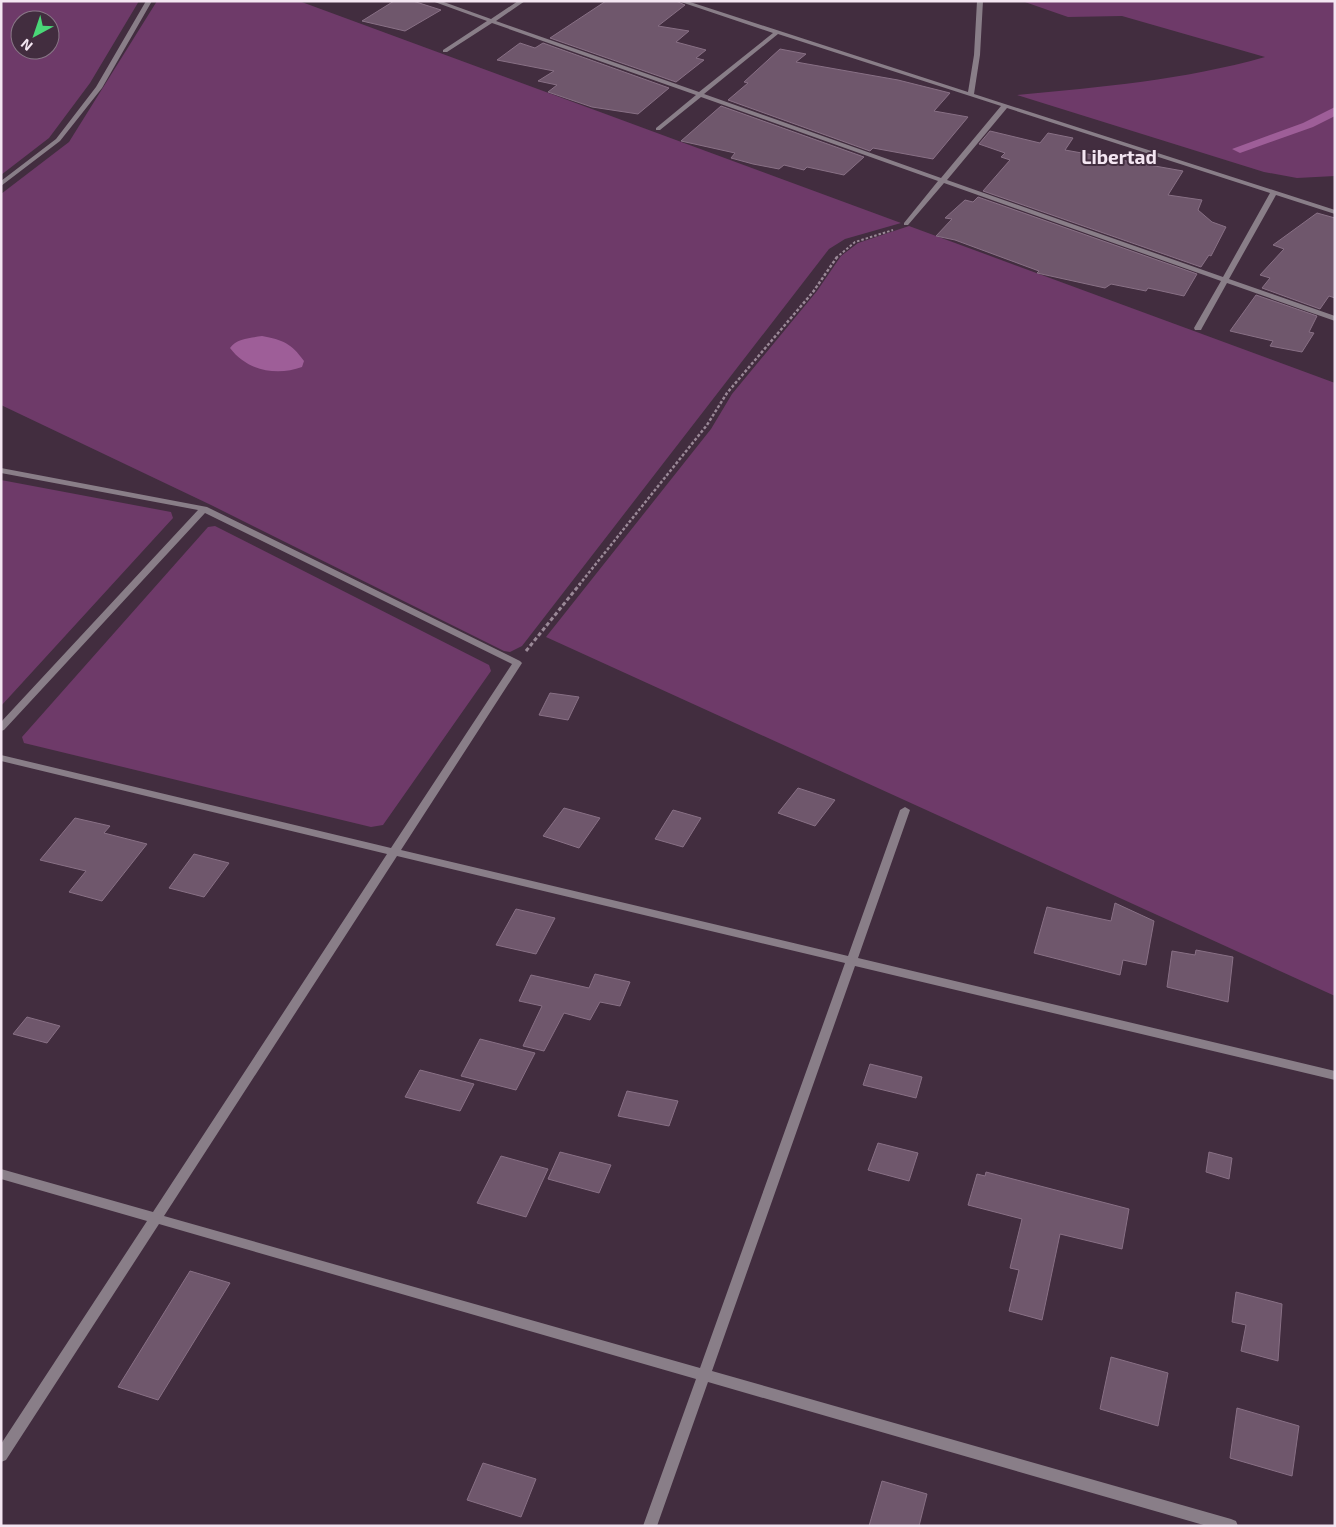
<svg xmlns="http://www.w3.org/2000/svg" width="1336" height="1527" viewBox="0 0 1336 1527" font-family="'Exo 2',sans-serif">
	<rect width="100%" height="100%" fill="#422d3f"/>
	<!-- green -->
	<path fill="#6e3a69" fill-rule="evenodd" d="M 1,1 L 139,1 L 90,83 L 49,138 L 1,175 ZM 20,20 L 50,20 L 50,50 L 20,50 Z
		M 157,1 L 299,1 L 901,223 L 845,239 L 829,249 L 522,646 L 510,652 L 504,651 L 211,505 L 1,405 L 1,194 L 69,142 Z
		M 1022,1 L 1335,1 L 1335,176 L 1297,178 L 1264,172 L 1017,95 C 1101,87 1184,80 1265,57 L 1122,16 L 1068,17 Z
		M 909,226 L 1335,383 L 1335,996 L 546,637 L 711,429 L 732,394 L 817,291 L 841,256 L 858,243 Z
		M 1,480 L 171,512 L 173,518 L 1,706 Z
		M 215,526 L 489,665 L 491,671 L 383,825 L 371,827 L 24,743 L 22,737 L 208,527 Z"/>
	<!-- water -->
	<path fill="#9e5e98" d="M 1335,107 L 1335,116 L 1313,127 L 1240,153 L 1232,149 L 1303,123 Z
		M 262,336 C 283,340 291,343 304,361 L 302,367 C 277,376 247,371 230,348 C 237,338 250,338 262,336 Z"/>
	<!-- building -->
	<path fill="#6f576c" stroke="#887085" d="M 394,1 L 413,1 L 441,10 L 405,31 L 362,21 Z
		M 606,1 L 676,1 L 685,5 L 658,26 L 689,31 L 676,42 L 706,50 L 696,58 L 704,60 L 676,82 L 550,38 Z
		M 520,43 L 535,48 L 543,43 L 669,88 L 638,114 L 592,107 L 548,92 L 557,85 L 538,81 L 554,71 L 497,60 Z
		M 780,49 L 806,54 L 796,62 L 898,80 L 950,93 L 934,111 L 968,117 L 933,159 L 873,148 L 870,151 L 728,100 L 748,83 L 744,82 Z
		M 721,106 L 864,157 L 844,175 L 807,167 L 804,170 L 784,165 L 779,169 L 753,164 L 731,158 L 735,153 L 681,141 Z
		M 990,131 L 1040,143 L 1048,133 L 1073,138 L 1065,150 L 1183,171 L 1168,195 L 1202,200 L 1198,210 L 1212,222 L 1226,227 L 1211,256 L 1209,255 L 1201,267 L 983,191 L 1010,160 L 1001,157 L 1005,153 L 979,144 Z
		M 978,197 L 1197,274 L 1184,296 L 1148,288 L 1146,291 L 1111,284 L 1105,288 L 1037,273 L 1039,271 L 955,240 L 936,236 L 952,219 L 945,218 L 965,200 L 973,202 Z
		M 1317,213 L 1335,218 L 1335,298 L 1329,296 L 1320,309 L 1262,288 L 1270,278 L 1260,275 L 1284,249 L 1273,245 Z
		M 1256,295 L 1317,316 L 1309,332 L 1314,333 L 1302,352 L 1270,346 L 1273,341 L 1230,331 Z
		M 550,693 L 579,697 L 568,720 L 539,715 Z
		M 798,788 L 835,800 L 815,826 L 778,813 Z
		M 564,808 L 600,818 L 579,848 L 543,836 Z
		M 673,810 L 701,818 L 683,847 L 655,839 Z
		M 75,818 L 110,826 L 104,833 L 147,844 L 102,901 L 69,892 L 86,871 L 40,860 Z
		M 194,854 L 229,863 L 204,897 L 169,888 Z
		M 1115,903 L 1154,921 L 1146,965 L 1123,960 L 1120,975 L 1034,953 L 1047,907 L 1111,921 Z
		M 516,909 L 555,918 L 536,954 L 496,945 Z
		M 1196,950 L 1233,957 L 1228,1002 L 1167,987 L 1172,951 L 1195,955 Z
		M 595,974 L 630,982 L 620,1006 L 600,1002 L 590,1020 L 564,1013 L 544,1051 L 523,1046 L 542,1006 L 519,1001 L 531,975 L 589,988 Z
		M 27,1017 L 60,1026 L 47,1043 L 13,1034 Z
		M 480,1039 L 535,1053 L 516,1090 L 461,1076 Z
		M 870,1064 L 922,1077 L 916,1098 L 863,1085 Z
		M 420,1070 L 474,1084 L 460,1111 L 405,1097 Z
		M 627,1091 L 678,1101 L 669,1126 L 618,1116 Z
		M 878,1143 L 918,1153 L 909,1181 L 868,1170 Z
		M 560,1152 L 611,1165 L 599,1193 L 548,1179 Z
		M 1209,1152 L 1232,1158 L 1229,1179 L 1206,1172 Z
		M 501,1156 L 548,1169 L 526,1217 L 477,1203 Z
		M 986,1172 L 1129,1209 L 1122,1249 L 1060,1234 L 1042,1320 L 1009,1311 L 1019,1270 L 1010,1268 L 1022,1219 L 968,1205 L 977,1174 L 985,1176 Z
		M 190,1271 L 230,1283 L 158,1400 L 118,1387 Z
		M 1236,1292 L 1282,1304 L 1278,1361 L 1241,1351 L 1246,1325 L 1232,1322 Z
		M 1111,1357 L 1168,1373 L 1158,1426 L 1100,1409 Z
		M 1237,1408 L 1299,1426 L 1292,1476 L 1230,1458 Z
		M 483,1463 L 536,1479 L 521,1517 L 467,1500 Z
		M 882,1481 L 927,1494 L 919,1526 L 869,1526 Z"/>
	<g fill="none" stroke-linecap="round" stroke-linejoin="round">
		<!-- path-far2 -->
		<path stroke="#9a8897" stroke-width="2" stroke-dasharray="2.5 2" stroke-linecap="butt" d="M 836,258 L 855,242 L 893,230"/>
		<!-- path-far1 -->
		<path stroke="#9a8897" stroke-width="2.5" stroke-dasharray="3 2" stroke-linecap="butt" d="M 579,585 L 707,425 L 727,393 L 813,292 L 837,257"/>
		<!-- path -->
		<path stroke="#9a8897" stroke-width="3" stroke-dasharray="4 2.5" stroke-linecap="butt" d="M 526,651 L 580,584"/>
		<!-- street -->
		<path fill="#897e88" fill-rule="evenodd" d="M 146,1 L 152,1 L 102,88 L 60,141 L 1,186 L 1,181 L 56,139 L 96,87 Z
			M 432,1 L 441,1 L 491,19 L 518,1 L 525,1 L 496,21 L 699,92 L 773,33 L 678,1 L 687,1 L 968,92 L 974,55 L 977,1 L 983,1 L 980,55 L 974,94 L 1335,210 L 1335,214 L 1276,195 L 1229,279 L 1335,316 L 1335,321 L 1227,283 L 1202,328 L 1201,330 L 1195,330 L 1194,328 L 1221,281 L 944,183 L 908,225 L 904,225 L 904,223 L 938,181 L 701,97 L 660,130 L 656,130 L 656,128 L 696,95 L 492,23 L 447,52 L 443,52 L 443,50 L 487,21 ZM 778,34 L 1001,106 L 941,178 L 704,94 ZM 1007,108 L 1270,193 L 1223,277 L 947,180 Z
			M 1,468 L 207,507 L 520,661 L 522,663 L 401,850 L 848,956 L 900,810 L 905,807 L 910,810 L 858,958 L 1335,1071 L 1335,1080 L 855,966 L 712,1371 L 1231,1519 L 1236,1521 L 1238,1526 L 1207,1526 L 708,1382 L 657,1526 L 643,1526 L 696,1379 L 159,1224 L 6,1460 L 1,1462 L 1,1444 L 147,1221 L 1,1179 L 1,1169 L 153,1212 L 387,854 L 1,761 L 1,755 L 391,848 L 512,664 L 205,513 L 4,730 L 1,731 L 1,722 L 198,510 L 1,473 ZM 397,856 L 845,963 L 700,1368 L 164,1216 Z"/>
	</g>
	<g text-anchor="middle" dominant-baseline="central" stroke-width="4" stroke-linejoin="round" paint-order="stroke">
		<!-- far-district labels -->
		<g font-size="19" font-weight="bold" fill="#f4e6f2" stroke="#422d3f">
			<text x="1119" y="156">Libertad</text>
		</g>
	</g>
	<!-- border -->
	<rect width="1336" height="1527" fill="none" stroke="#f4e6f2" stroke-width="5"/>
	<!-- north arrow -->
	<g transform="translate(35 35) rotate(220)"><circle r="24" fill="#422d3f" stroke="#897787"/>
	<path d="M0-4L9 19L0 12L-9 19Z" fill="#4ad778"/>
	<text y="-8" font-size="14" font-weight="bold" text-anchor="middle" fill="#f4e6f2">N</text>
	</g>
</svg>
